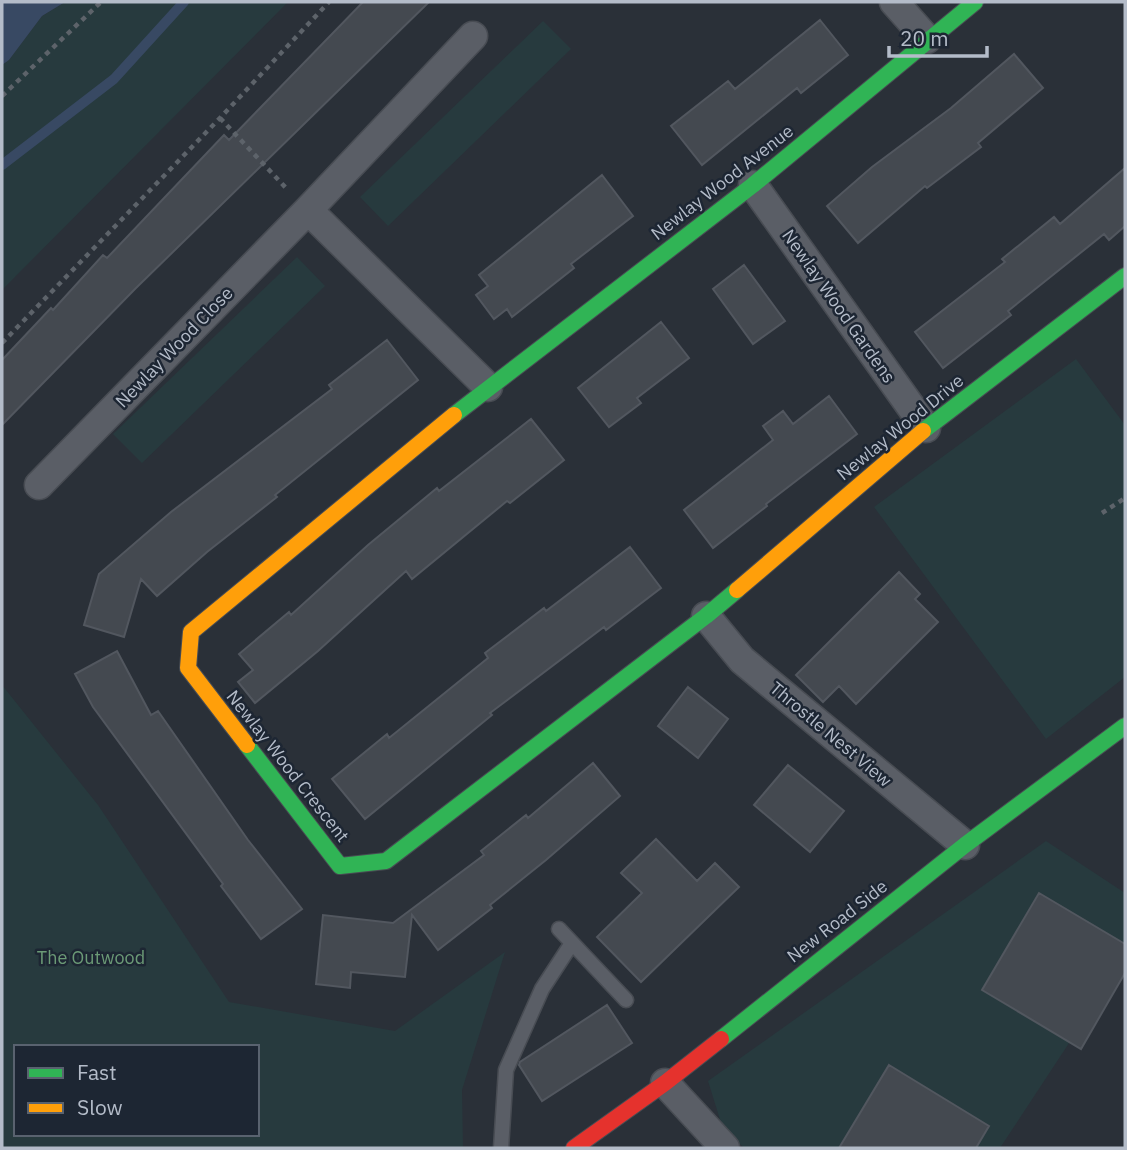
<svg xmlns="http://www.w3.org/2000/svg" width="1127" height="1150" viewBox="0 0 1127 1150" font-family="'IBM Plex Sans',sans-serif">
	<rect width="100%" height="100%" fill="#2a3038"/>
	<!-- green -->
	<path fill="#273a3e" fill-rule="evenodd" d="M 65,2 L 288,2 L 2,290 L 2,65 L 9,60 L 42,16 Z
		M 543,21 L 571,49 L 388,226 L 360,197 Z
		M 297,257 L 325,286 L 142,463 L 113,434 Z
		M 1076,359 L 1125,425 L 1125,677 L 1046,739 L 874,507 Z
		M 2,685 L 98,805 L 229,1002 L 395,1031 L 505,952 L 462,1090 L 463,1148 L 2,1148 ZM 16,1047 L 257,1047 L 257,1134 L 16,1134 Z
		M 1046,841 L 1125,893 L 1125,958 L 1000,1148 L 744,1148 L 722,1126 L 708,1081 Z"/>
	<!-- water -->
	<path fill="#384963" d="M 2,2 L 65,2 L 42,16 L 9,60 L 2,65 Z"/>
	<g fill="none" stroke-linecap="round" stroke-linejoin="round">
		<!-- stream -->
		<path stroke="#384963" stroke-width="10" d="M 2,165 L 114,79 L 184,2"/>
	</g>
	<!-- building -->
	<path fill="#444950" stroke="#52575f" stroke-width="2" d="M 363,2 L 429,2 L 135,289 L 2,425 L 2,360 L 51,308 L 53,310 L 103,255 L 107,258 L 224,135 L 229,140 Z
		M 820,20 L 848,55 L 801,93 L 797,88 L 702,165 L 671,126 L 728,81 L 735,89 Z
		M 1014,54 L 1043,88 L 978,143 L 981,147 L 927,188 L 925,186 L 858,243 L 827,206 L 872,167 L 951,108 Z
		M 1125,168 L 1125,226 L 1109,240 L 1104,234 L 1008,311 L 1011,315 L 943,368 L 915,332 L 1005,262 L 1002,259 L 1054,217 L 1060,224 Z
		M 602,175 L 633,216 L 571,264 L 574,268 L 512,317 L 507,309 L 494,319 L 476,295 L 488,286 L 479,275 Z
		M 744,265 L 785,321 L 753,344 L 713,289 Z
		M 661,322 L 689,358 L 637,398 L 641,403 L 609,427 L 578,388 Z
		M 387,340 L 418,380 L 275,495 L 277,497 L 207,552 L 157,596 L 141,579 L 124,637 L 84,625 L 99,574 L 171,512 L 332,389 L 329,385 Z
		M 829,396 L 857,434 L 766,504 L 767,506 L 713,548 L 684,510 L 773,440 L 763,426 L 783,411 L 793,424 Z
		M 531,419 L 564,460 L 510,503 L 507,501 L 412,579 L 406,571 L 318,651 L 255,703 L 238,682 L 253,670 L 239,654 L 289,612 L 291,615 L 368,545 L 437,488 L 439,491 Z
		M 630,547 L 661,588 L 606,630 L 604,627 L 490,713 L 492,715 L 365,819 L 332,779 L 387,734 L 389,738 L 488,658 L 485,653 L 544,608 L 546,611 Z
		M 899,572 L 920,594 L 915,599 L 938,622 L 856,704 L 839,686 L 823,702 L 796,675 Z
		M 117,651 L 151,715 L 158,711 L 248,840 L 302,909 L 261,939 L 221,886 L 223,884 L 93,707 L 75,674 Z
		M 688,687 L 728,719 L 698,758 L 658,726 Z
		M 593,763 L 620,796 L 546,860 L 490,905 L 492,908 L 438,950 L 412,915 L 405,977 L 351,972 L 350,988 L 316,984 L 323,915 L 393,923 L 484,855 L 481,851 L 526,815 L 528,818 Z
		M 788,765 L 844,811 L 810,852 L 754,805 Z
		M 656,839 L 697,881 L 715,863 L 739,887 L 641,982 L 597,937 L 642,893 L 621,873 Z
		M 1039,893 L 1125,944 L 1125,973 L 1081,1049 L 982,990 Z
		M 607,1005 L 632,1043 L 542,1101 L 519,1065 L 520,1062 Z
		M 889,1065 L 989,1126 L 976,1148 L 839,1148 Z"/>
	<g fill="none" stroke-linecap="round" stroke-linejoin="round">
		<defs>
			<path id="lane" d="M 559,929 L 626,1000
				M 501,1148 L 506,1070 L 542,989 L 572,943"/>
			<path id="street" d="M 894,2 L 927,39
				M 753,185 L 926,428
				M 308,210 L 488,387
				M 39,485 L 308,210 L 473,36
				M 706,616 L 742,660 L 965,845
				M 665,1083 L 725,1148"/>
			<path id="fast" d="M 454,415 L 753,185 L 975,2
				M 923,431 L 1125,276
				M 247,745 L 340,866 L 386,861 L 706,616 L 737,590
				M 721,1039 L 965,845 L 1125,726"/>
			<path id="slow" d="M 737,590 L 923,431
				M 247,745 L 188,668 L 191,632 L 454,415"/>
			<path id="jam" d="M 574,1148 L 665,1083 L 721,1039"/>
		</defs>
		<!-- lane casing -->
		<use href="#lane" stroke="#484c53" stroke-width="17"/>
		<!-- street casing -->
		<use href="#street" stroke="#484c53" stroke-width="31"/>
		<!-- fast casing -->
		<use href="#fast" stroke="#484c53" stroke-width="18"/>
		<!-- slow casing -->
		<use href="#slow" stroke="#484c53" stroke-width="18"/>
		<!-- jam casing -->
		<use href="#jam" stroke="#484c53" stroke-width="18"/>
		<!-- path -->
		<path stroke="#5d636a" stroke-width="4.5" stroke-dasharray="5 5" stroke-linecap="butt" d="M 2,96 L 101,2
			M 220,118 L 287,189
			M 2,343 L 220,118 L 329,2
			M 1102,513 L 1125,498"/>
		<!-- lane -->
		<use href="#lane" stroke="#5a5e66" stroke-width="14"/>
		<!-- street -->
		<use href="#street" stroke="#5a5e66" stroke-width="28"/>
		<!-- fast -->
		<use href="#fast" stroke="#30b455" stroke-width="16"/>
		<!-- slow -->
		<use href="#slow" stroke="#ff9f0a" stroke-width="16"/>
		<!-- jam -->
		<use href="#jam" stroke="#e5322d" stroke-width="16"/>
	</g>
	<g text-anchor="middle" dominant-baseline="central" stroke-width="5" stroke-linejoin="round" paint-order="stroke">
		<!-- street labels -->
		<g font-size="18" fill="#b4bcc9" stroke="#1d2633">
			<text transform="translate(722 182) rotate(-38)">Newlay Wood Avenue</text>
			<text transform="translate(839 306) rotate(55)">Newlay Wood Gardens</text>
			<text transform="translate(174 347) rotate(-46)">Newlay Wood Close</text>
			<text transform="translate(900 427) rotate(-39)">Newlay Wood Drive</text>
			<text transform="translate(831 734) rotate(40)">Throstle Nest View</text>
			<text transform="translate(288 766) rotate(52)">Newlay Wood Crescent</text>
			<text transform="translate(837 921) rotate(-38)">New Road Side</text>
		</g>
		<!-- park labels -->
		<g font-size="18" fill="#6b9a76" stroke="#1d2633">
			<text x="91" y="957">The Outwood</text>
		</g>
	</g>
	<!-- border -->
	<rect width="1127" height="1150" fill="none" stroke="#b4bcc9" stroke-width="7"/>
	<!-- legend -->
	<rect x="14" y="1045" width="245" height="91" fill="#1d2633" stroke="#59626f" stroke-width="2"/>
	<rect x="28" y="1068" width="35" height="10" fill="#30b455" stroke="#59626f" stroke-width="2"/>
	<text x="77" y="1080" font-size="21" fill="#b4bcc9">Fast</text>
	<rect x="28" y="1103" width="35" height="10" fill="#ff9f0a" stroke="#59626f" stroke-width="2"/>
	<text x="77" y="1115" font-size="21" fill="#b4bcc9">Slow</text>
	<!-- scale -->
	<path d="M889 46v10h98v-10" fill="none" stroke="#b4bcc9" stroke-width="3.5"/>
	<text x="900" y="46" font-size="21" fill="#b4bcc9" stroke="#1d2633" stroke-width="5" paint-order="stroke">20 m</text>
</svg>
